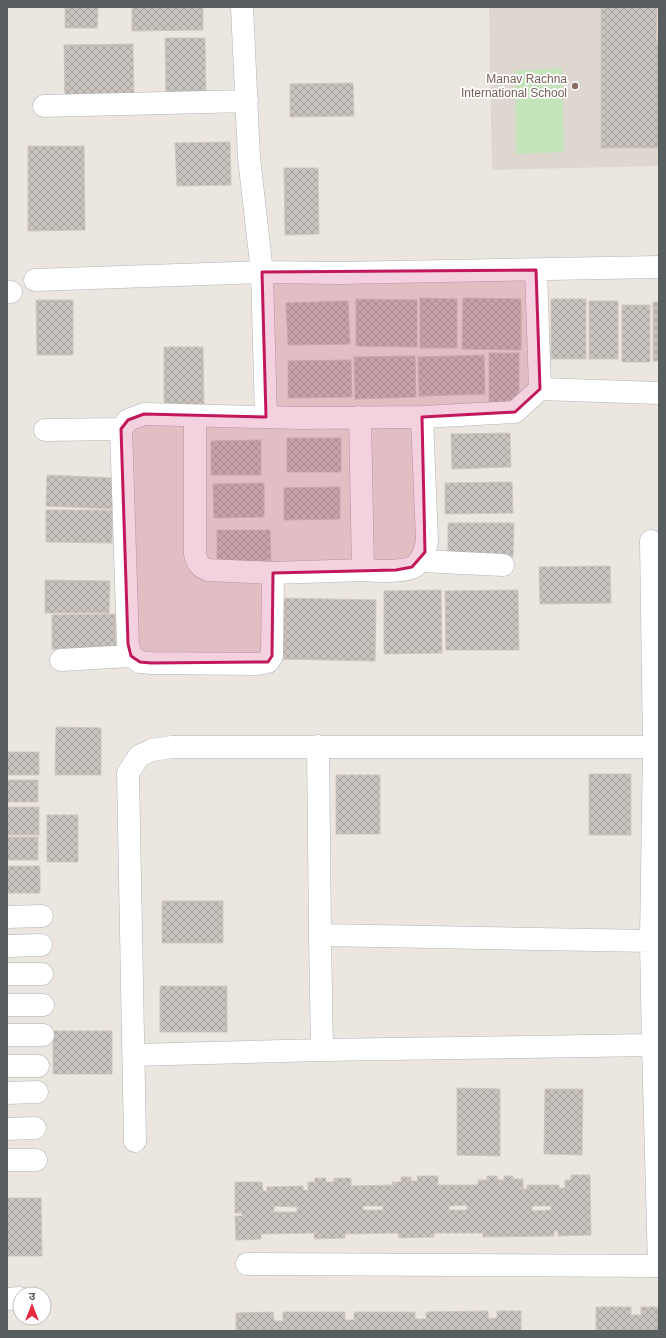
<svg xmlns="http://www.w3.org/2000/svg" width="666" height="1338" viewBox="0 0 666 1338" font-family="Helvetica,'Noto Sans Devanagari',sans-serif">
	<defs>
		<pattern id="building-cross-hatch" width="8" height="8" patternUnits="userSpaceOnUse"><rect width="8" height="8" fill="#c8c3be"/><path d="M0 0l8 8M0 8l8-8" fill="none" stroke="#a5a29e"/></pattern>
	</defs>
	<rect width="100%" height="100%" fill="#ebe6df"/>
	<!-- education -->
	<path fill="#ddd7d0" d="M 489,7 L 659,7 L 659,166 L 492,170 Z"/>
	<!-- pitch -->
	<path fill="#c3e3bb" d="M 562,68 L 564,152 L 516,154 L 515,71 Z"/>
	<!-- building -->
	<path fill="url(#building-cross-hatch)" stroke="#d0c6be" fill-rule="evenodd" d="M 65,7 L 98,7 L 97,28 L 65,28 Z
		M 132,7 L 203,7 L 203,30 L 132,31 Z
		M 601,7 L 657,7 L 656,41 L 659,38 L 659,148 L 601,148 Z
		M 165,38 L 205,38 L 206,96 L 166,96 Z
		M 133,44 L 134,99 L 65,100 L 64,45 Z
		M 353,83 L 354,116 L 290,117 L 290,84 Z
		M 230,142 L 231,185 L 177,186 L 175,143 Z
		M 28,146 L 84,146 L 85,230 L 28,231 Z
		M 284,168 L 318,168 L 319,234 L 285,235 Z
		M 420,298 L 457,299 L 457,348 L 420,348 Z
		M 463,298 L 521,299 L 521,350 L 462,349 Z
		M 356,299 L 417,300 L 417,347 L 356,346 Z
		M 551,299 L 586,299 L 586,359 L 551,359 Z
		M 36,300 L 73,300 L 73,355 L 37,355 Z
		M 348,301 L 350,344 L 288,345 L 286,303 Z
		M 589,301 L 618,301 L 618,359 L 589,359 Z
		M 653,302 L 659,302 L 659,361 L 653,361 Z
		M 622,305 L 650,305 L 650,362 L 622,362 Z
		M 164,347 L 203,347 L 204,407 L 164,407 Z
		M 489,353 L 519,353 L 519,403 L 489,403 Z
		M 484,355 L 485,394 L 419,396 L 418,357 Z
		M 415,356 L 416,397 L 355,399 L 354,357 Z
		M 351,360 L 352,397 L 288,398 L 288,361 Z
		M 510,433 L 511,467 L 452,469 L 451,434 Z
		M 287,438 L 341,438 L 341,472 L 287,472 Z
		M 261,440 L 261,475 L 211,475 L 211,441 Z
		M 47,475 L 114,478 L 113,509 L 46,506 Z
		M 512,482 L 513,513 L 445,514 L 445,483 Z
		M 264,483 L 264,517 L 214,518 L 213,484 Z
		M 340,487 L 340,519 L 284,520 L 284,488 Z
		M 46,510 L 112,510 L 112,543 L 46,542 Z
		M 448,523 L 514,523 L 513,557 L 448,556 Z
		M 217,530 L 270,530 L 271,561 L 217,561 Z
		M 610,566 L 611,603 L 540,604 L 539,567 Z
		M 45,580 L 110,581 L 109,613 L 45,613 Z
		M 441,590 L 442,653 L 384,654 L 384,591 Z
		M 518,590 L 519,650 L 446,650 L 445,591 Z
		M 279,598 L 376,600 L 375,661 L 278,659 Z
		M 115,614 L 116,648 L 52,649 L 52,615 Z
		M 56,727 L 101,728 L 101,775 L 55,775 Z
		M 7,752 L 39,752 L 39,775 L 7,775 Z
		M 589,774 L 631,774 L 631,835 L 589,835 Z
		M 336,775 L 380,775 L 380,834 L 336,834 Z
		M 7,780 L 38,780 L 38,802 L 7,802 Z
		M 7,807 L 39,807 L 39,835 L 7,835 Z
		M 47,815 L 78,815 L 78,862 L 47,862 Z
		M 7,837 L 38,837 L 38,860 L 7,860 Z
		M 7,866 L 40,866 L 40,893 L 7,893 Z
		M 162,901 L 223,901 L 223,943 L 162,943 Z
		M 160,986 L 227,986 L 227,1032 L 160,1032 Z
		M 53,1031 L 112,1031 L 112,1074 L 53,1074 Z
		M 457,1088 L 500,1089 L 500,1156 L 457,1155 Z
		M 545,1089 L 583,1089 L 582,1155 L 544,1154 Z
		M 571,1175 L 590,1175 L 591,1235 L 558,1236 L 558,1231 L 554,1231 L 554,1236 L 483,1237 L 483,1233 L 434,1233 L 434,1237 L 399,1238 L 398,1233 L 345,1234 L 345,1238 L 314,1239 L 314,1233 L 261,1234 L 261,1239 L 236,1240 L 235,1216 L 242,1216 L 242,1213 L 235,1213 L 235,1182 L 262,1182 L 263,1191 L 267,1191 L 267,1187 L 303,1186 L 303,1190 L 308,1190 L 308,1182 L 315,1182 L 315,1178 L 326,1178 L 326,1182 L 334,1182 L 334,1178 L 351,1178 L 351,1186 L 393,1185 L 392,1182 L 401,1182 L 401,1177 L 411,1177 L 411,1181 L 418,1181 L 417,1176 L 438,1176 L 438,1185 L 478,1185 L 478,1180 L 487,1180 L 487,1176 L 497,1176 L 498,1180 L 504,1180 L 504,1176 L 513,1176 L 513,1179 L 523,1179 L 523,1189 L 527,1189 L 527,1185 L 559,1185 L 559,1188 L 565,1188 L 565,1180 L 571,1180 ZM 467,1205 L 467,1210 L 449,1210 L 449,1206 ZM 274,1206 L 297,1207 L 297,1212 L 274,1212 ZM 363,1206 L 383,1206 L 383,1210 L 363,1210 ZM 532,1206 L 551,1206 L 551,1210 L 532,1211 Z
		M 7,1198 L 41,1198 L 42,1256 L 7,1256 Z
		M 596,1307 L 631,1307 L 631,1315 L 641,1315 L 641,1307 L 659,1307 L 659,1331 L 596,1330 Z
		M 488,1311 L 488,1319 L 497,1318 L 497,1311 L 521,1311 L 521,1331 L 236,1331 L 236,1313 L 273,1312 L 274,1321 L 283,1321 L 283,1312 L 345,1312 L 345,1320 L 354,1320 L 354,1312 L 415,1312 L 415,1319 L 426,1319 L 426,1312 Z"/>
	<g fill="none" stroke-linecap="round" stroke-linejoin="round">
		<defs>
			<path id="minor" d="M 242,7 L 249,158 L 262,272 L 266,417
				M 44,106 L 247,101
				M 536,270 L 540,389
				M 35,280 L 262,272 L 340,273 L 659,267
				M 7,292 L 11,292
				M 195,416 L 195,554 C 197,563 200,567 208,570 L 273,573 L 363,570
				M 360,417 L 363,570 C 376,571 399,572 411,568 C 422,564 425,551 427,541 L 422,417
				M 45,430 L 121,429
				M 651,541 L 654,747 L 651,941 L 653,1045 L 659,1266
				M 420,561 L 503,565
				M 131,656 L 128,644 L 121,429 L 128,420 L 144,414 L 299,418 L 422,417 L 515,412 L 540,389 L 659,393
				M 61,660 L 131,656 L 140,662 L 151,663 L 257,664 L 268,662 L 272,656 L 273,573
				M 318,746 L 320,935 L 322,1050
				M 7,917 L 42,916
				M 320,935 L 651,941
				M 7,946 L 41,945
				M 7,974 L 42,974
				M 7,1005 L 43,1005
				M 7,1035 L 43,1035
				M 134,1055 L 322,1050 L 653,1045
				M 7,1066 L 38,1066
				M 7,1093 L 37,1092
				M 7,1129 L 35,1128
				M 135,1141 L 128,773 L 139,756 L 152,750 L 172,747 L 654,747
				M 7,1160 L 36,1160
				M 247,1264 L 659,1266
				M 7,1299 L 20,1298"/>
		</defs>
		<!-- minor casing -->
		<use href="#minor" stroke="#b0b4b7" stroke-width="23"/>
		<!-- minor -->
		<use href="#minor" stroke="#fff" stroke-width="22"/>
	</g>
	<!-- marked area -->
	<path fill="#c2185b" fill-opacity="0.2" stroke="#c2185b" stroke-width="3" stroke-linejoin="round" d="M 536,270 L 540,389 L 515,412 L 422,417 L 425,552 L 412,567 L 396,570 L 273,573 L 272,656 L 268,662 L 151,663 L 140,662 L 131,656 L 128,644 L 121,429 L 128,420 L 144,414 L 266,417 L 262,272 Z"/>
	<!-- markers -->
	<circle fill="#8d6e63" stroke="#fff" stroke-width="1.5" cx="575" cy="86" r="4"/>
	<g text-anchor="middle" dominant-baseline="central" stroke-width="3.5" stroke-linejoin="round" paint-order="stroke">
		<!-- education labels -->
		<g font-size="12" fill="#785e54" stroke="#fff" text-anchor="end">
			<text x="567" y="79">Manav Rachna<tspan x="567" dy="14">International School</tspan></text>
		</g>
	</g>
	<!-- border -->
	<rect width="666" height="1338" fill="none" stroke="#585d60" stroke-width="16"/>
	<!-- north arrow -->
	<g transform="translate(32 1306)"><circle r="19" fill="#ffffff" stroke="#bcbebf"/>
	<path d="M0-3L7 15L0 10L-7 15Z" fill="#e72940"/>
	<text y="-6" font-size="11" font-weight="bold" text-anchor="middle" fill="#585d60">उ</text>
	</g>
</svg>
